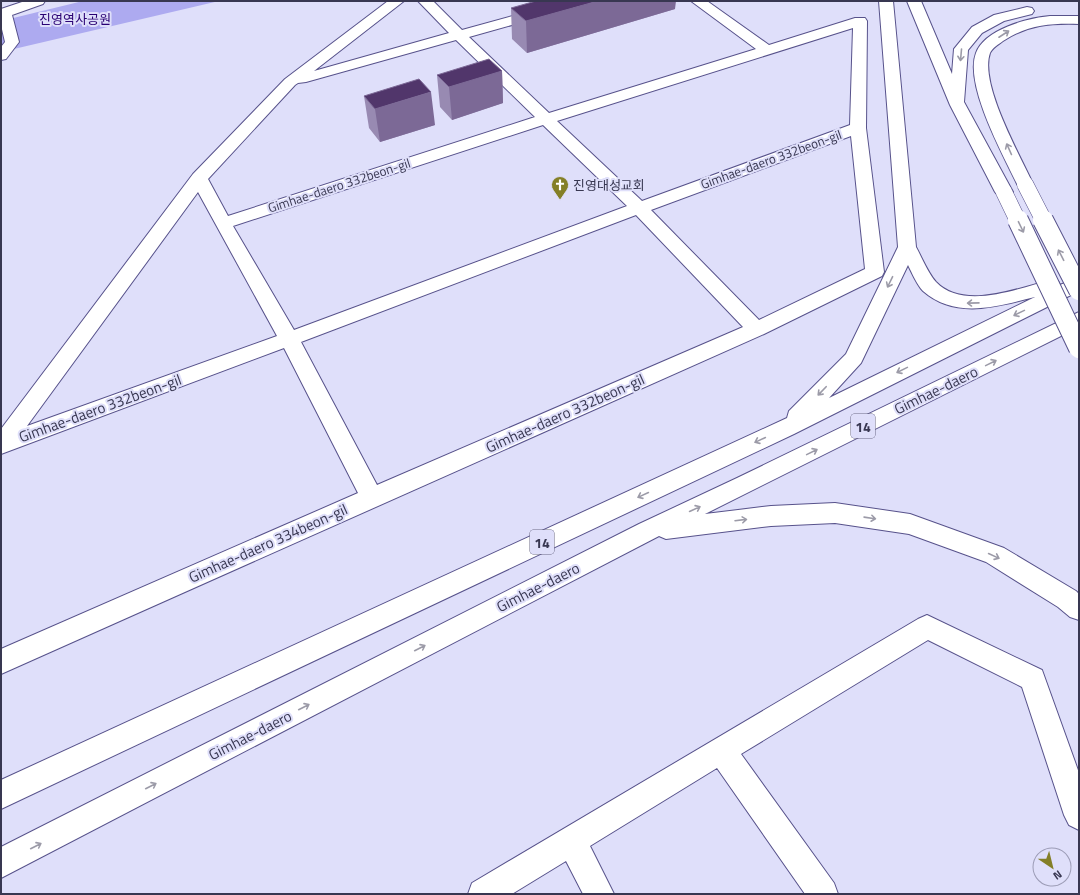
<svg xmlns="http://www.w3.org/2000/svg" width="1080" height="895" viewBox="0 0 1080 895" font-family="'Titillium Web','Noto Sans KR',sans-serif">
	<rect width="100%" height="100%" fill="#dfdffa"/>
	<!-- green -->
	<path fill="#adaaf0" d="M 83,1 L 219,1 L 1,52 L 1,21 Z"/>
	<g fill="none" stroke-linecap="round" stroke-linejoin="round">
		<defs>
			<path id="minor" d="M 25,1 L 45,1 L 43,4 L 12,15 L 19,42 L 6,59 L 1,60 L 1,47 L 5,42 L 1,25 L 1,9 Z
				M 388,1 L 404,1 L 314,71 L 449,33 L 418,1 L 433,1 L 462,30 L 567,1 L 589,1 L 587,4 L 469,37 L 549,113 L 756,49 L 691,1 L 707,1 L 769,45 L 855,18 L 865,18 L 867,21 L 866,128 L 884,272 L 882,276 L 764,334 L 1,674 L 1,649 L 358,493 L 284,348 L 1,454 L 1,429 L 193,174 L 285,79 ZM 853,28 L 850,125 L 642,201 L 557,121 ZM 456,40 L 535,117 L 228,216 L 208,179 L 295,85 L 298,83 L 306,82 ZM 543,125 L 627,206 L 294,330 L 233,226 ZM 851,136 L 865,269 L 759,320 L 651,210 ZM 198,192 L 277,336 L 27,426 ZM 636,215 L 743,327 L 377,485 L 301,342 Z
				M 927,615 L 1042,670 L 1079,773 L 1079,830 L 1069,825 L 1064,815 L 1022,687 L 928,640 L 741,754 L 834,883 L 838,894 L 805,894 L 717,768 L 590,846 L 614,894 L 583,894 L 566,861 L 512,894 L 468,894 L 472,883 L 918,619 Z"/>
			<path id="major" d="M 879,1 L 893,1 L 916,247 C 922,258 928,273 936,282 C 964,311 1019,288 1051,280 L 1058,281 L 1060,285 L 1079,277 L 1079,291 L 794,434 L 1,809 L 1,780 L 787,418 L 789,411 L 846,354 L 898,247 ZM 908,265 C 912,273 917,285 923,291 C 956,320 998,306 1035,297 L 829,398 L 861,363 Z
				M 907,1 L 921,1 L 952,74 L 954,49 L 972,27 L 994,15 L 1027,7 L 1032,8 L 1034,11 L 1032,14 L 1004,21 L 982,33 L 968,50 L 964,102 L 1013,192 L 1010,196 L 1004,197 L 998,196 L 995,192 L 950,105 Z
				M 1050,16 L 1079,16 L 1079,24 C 1051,23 1027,25 1003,41 C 999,44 992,48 990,53 C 979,84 1020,155 1033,184 L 1031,188 L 1025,189 L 1019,188 L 1017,184 C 1003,155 964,84 976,53 C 985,29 1028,18 1050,16 Z
				M 1079,312 L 1079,327 L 705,514 L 771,506 L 835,503 L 910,514 L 1004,548 L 1076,591 L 1079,594 L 1079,620 L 1070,617 L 1058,607 L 986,562 L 909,534 L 835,523 L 771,526 L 666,539 L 659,536 L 1,878 L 1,847 L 639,524 L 737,478 Z"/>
		</defs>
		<!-- minor casing -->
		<use href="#minor" stroke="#57528b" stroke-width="2"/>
		<!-- major casing -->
		<use href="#major" stroke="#57528b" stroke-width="2"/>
		<!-- minor -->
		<use href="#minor" fill="#fff" fill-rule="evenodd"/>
		<!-- major -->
		<use href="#major" fill="#fff" fill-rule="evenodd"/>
		<defs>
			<path id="major-bridge-far1" d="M 1025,184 L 1044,221
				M 1004,192 L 1018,221"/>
			<path id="major-bridge" d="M 1018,220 L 1079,348
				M 1043,220 L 1079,290"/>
		</defs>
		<!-- major-bridge-far1 casing -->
		<use href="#major-bridge-far1" stroke="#57528b" stroke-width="17" stroke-linecap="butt"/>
		<!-- major-bridge casing -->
		<use href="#major-bridge" stroke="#57528b" stroke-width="22" stroke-linecap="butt"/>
		<!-- major-bridge-far1 -->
		<use href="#major-bridge-far1" stroke="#fff" stroke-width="16"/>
		<!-- major-bridge -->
		<use href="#major-bridge" stroke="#fff" stroke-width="20"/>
	</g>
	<!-- wall -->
	<path fill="#988ab2" d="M 511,8 L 675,9 L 527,53 L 512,39 Z
		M 502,71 L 503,103 L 452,120 L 440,107 L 437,75 Z
		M 364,96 L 435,125 L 380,142 L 369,128 Z"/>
	<!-- shaded-wall -->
	<path fill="#7c6996" d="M 598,1 L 676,1 L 675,9 L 527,53 L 526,21 Z
		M 502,71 L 503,103 L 452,120 L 449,87 Z
		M 431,92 L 435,125 L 380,142 L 375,109 Z"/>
	<!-- building -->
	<path fill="#51366b" stroke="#7c6996" d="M 536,1 L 598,1 L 526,21 L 511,8 Z
		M 489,59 L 502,71 L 449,87 L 437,75 Z
		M 419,79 L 431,92 L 375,109 L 364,96 Z"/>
	<!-- one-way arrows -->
	<defs><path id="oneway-shaft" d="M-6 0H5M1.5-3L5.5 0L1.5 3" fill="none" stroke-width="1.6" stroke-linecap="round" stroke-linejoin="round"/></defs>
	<g stroke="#9c9ba8">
		<use href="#oneway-shaft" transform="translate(1004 34) rotate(-33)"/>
		<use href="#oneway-shaft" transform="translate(961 55) rotate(95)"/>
		<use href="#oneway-shaft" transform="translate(1009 149) rotate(-114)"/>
		<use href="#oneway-shaft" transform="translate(1021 227) rotate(64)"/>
		<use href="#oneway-shaft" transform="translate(1061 255) rotate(-117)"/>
		<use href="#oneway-shaft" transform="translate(890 282) rotate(116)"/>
		<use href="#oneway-shaft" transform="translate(973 303) rotate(179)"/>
		<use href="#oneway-shaft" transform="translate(1019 313) rotate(154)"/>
		<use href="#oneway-shaft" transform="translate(991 363) rotate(-26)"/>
		<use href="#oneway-shaft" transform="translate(902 370) rotate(154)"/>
		<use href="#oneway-shaft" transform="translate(822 391) rotate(134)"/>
		<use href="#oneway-shaft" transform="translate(760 440) rotate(155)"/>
		<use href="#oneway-shaft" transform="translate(812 452) rotate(-26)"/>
		<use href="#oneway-shaft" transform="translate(643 495) rotate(155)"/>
		<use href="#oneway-shaft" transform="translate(695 509) rotate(-25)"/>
		<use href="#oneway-shaft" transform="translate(870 518) rotate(8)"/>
		<use href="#oneway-shaft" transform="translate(741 520) rotate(-7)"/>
		<use href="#oneway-shaft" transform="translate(994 556) rotate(25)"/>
		<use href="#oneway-shaft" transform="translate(420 648) rotate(-27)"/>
		<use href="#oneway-shaft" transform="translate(304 707) rotate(-27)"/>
		<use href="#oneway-shaft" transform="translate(151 786) rotate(-27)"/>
		<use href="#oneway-shaft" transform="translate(36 846) rotate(-27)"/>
	</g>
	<!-- icons -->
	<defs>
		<symbol id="church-pin" viewBox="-11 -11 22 30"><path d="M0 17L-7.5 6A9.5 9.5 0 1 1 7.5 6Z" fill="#847f27" stroke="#dfdffa"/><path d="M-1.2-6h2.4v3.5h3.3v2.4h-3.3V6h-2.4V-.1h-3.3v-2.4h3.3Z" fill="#fff"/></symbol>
	</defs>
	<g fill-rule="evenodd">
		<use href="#church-pin" x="550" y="175" width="20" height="27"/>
	</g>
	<g text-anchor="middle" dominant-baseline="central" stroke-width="4" stroke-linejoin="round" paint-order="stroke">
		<!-- far-park labels -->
		<g font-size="13" fill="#2a0173" stroke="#dfdffa">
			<text x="75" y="19">진영역사공원</text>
		</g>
		<!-- far-street labels -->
		<g font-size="13" fill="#383751" stroke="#dfdffa">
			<text transform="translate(771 159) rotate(-20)">Gimhae-daero 332beon-gil</text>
			<text transform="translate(339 185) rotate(-18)">Gimhae-daero 332beon-gil</text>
		</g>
		<!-- far-poi labels -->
		<g font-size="13" fill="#383751" stroke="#dfdffa" text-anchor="start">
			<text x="573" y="185">진영대성교회</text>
		</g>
		<!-- shield labels -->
		<g fill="#dfdffa" stroke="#6a6984" stroke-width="1">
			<rect x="851" y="414" width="24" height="24" rx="3"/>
			<rect x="530" y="530" width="24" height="24" rx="3"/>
		</g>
		<g font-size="14" font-weight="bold" fill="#383751">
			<text x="863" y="426">14</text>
			<text x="542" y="542">14</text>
		</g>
		<!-- street labels -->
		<g font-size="15" fill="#383751" stroke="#dfdffa">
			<text transform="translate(936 390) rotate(-26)">Gimhae-daero</text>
			<text transform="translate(100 408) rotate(-20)">Gimhae-daero 332beon-gil</text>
			<text transform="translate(565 413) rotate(-24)">Gimhae-daero 332beon-gil</text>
			<text transform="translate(268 543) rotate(-24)">Gimhae-daero 334beon-gil</text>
			<text transform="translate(538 587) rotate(-27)">Gimhae-daero</text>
			<text transform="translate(250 735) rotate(-27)">Gimhae-daero</text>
		</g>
	</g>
	<!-- border -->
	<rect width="1080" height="895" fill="none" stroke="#383751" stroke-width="4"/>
	<!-- north arrow -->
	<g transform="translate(1052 867) rotate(145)"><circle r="19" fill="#dfdffa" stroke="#9c9cb6"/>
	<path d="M0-3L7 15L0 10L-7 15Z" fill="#847f27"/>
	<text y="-6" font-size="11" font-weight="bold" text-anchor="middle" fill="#383751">N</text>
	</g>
</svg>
